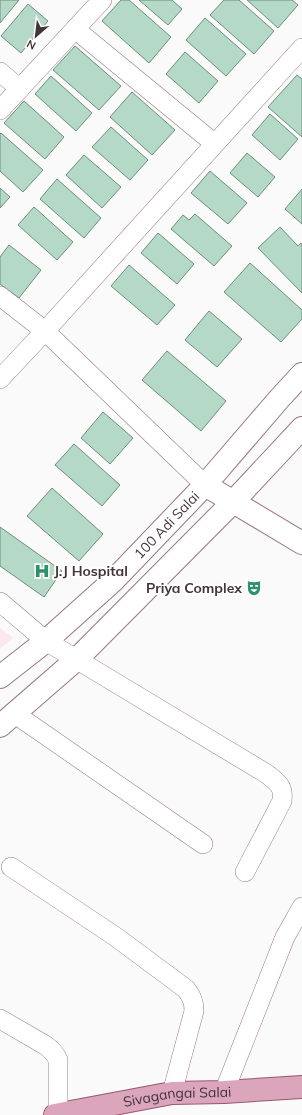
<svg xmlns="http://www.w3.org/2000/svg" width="302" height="1115" viewBox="0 0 302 1115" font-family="Mulish,sans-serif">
	<rect width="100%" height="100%" fill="#fafafa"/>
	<!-- built -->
	<path fill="#fbe8ee" d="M 0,628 L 13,638 L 0,649 Z"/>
	<!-- building -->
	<path fill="#b5d9c7" stroke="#6c8e7d" d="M 0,0 L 19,0 L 0,23 Z
		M 121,0 L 129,0 L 171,37 L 149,63 L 102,21 Z
		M 139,0 L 172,0 L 182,9 L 168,25 Z
		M 224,0 L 239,0 L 274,31 L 254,54 L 210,15 Z
		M 247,0 L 292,0 L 298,5 L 278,28 Z
		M 28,4 L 48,21 L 21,53 L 1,36 Z
		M 205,18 L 246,54 L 226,76 L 186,40 Z
		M 75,46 L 121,86 L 99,110 L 53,70 Z
		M 185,52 L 218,81 L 199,103 L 166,74 Z
		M 297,75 L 302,79 L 302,137 L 268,107 Z
		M 51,76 L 92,113 L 76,131 L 35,94 Z
		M 132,92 L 175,130 L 152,155 L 110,117 Z
		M 24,101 L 64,137 L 45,159 L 4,123 Z
		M 270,114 L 298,139 L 280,160 L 252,135 Z
		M 111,127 L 148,160 L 130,180 L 92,147 Z
		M 1,133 L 43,170 L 23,192 L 0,171 L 0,134 Z
		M 247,153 L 275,177 L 258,197 L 230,173 Z
		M 84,155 L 121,187 L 102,208 L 66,175 Z
		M 210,171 L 247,203 L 228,224 L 191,193 Z
		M 57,179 L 101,218 L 84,238 L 40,199 Z
		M 0,188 L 10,197 L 0,208 Z
		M 302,189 L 302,224 L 285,209 Z
		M 34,207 L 73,242 L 57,260 L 18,225 Z
		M 195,214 L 232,246 L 214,266 L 171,229 L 183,215 L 189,220 Z
		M 280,227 L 298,246 L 301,243 L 302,244 L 302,293 L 258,248 Z
		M 158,233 L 194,264 L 177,284 L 141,253 Z
		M 9,245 L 41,270 L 19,298 L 0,284 L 0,257 Z
		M 250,263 L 302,310 L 302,319 L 281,342 L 224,292 Z
		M 129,265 L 175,305 L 157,325 L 111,286 Z
		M 209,311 L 242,339 L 217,367 L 185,340 Z
		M 167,351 L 226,401 L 201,431 L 142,380 Z
		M 103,412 L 133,438 L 110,464 L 81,438 Z
		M 74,444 L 120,485 L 102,506 L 55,465 Z
		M 52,488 L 103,534 L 79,561 L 27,516 Z
		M 0,527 L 62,571 L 44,597 L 0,566 Z"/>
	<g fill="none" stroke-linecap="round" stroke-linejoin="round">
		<defs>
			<path id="street" d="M 75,29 L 215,144
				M 0,72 L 20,89
				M 0,110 L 102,0
				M 0,296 L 45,331 L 205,485
				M 0,379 L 45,331 L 302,48
				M 0,602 L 46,641 L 267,774 C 278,783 284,786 282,801 L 245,872
				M 15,714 L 203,844
				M 11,867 L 116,937 L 186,989 C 192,997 194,1002 194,1011 L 172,1093
				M 0,1019 L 45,1045 C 51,1049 55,1053 58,1060 L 58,1114
				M 224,1092 L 285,937 L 302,907"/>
			<g id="secondary">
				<path d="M 205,485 L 302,543"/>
				<path id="s1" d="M 0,677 L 46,641 L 114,580 L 205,485 L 279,399 L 302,374"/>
				<path d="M 0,726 L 77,659 L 233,502 L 302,428"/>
			</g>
			<g id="primary">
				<path id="s2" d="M 55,1115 L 172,1093 L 224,1092 L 302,1087"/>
			</g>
		</defs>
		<!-- street casing -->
		<use href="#street" stroke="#997683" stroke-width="20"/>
		<!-- secondary casing -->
		<use href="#secondary" stroke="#997683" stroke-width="24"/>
		<!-- primary casing -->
		<use href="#primary" stroke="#965770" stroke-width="24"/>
		<!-- street -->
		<use href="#street" stroke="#fff" stroke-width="19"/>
		<!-- secondary -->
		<use href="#secondary" stroke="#fff" stroke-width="22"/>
		<!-- primary -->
		<use href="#primary" stroke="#dba6bb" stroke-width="22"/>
	</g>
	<!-- icons -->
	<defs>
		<symbol id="hospital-bare" viewBox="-9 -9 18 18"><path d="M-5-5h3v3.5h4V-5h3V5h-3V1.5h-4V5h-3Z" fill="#2f906a" stroke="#fff" stroke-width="2.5" paint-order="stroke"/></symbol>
		<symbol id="theatre-bare" viewBox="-9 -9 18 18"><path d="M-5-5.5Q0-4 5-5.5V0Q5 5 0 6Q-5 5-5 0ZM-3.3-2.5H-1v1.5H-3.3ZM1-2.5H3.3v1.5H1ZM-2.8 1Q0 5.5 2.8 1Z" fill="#2f906a" stroke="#fff" stroke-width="2.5" paint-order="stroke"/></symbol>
	</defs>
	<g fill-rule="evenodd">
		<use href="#hospital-bare" x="31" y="560" width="22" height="22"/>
		<use href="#theatre-bare" x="243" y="577" width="22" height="22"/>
	</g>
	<g text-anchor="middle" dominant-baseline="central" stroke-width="4" stroke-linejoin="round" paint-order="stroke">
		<!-- street labels -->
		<g font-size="14" fill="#433439" stroke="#fff">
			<text stroke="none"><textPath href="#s1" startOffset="226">100 Adi Salai</textPath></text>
			<text stroke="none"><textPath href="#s2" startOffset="124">Sivagangai Salai</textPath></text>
		</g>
		<!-- poi labels -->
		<g font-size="14" font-weight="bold" fill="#433439" stroke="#fff" text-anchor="start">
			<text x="54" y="571">J.J Hospital</text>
			<text x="242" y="588" text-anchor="end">Priya Complex</text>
		</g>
	</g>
	<!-- north arrow -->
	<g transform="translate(36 36) rotate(208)" stroke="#ffffff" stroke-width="3" paint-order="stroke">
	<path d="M0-3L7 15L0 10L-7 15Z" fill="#433439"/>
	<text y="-6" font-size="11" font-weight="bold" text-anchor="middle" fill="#433439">N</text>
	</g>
</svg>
